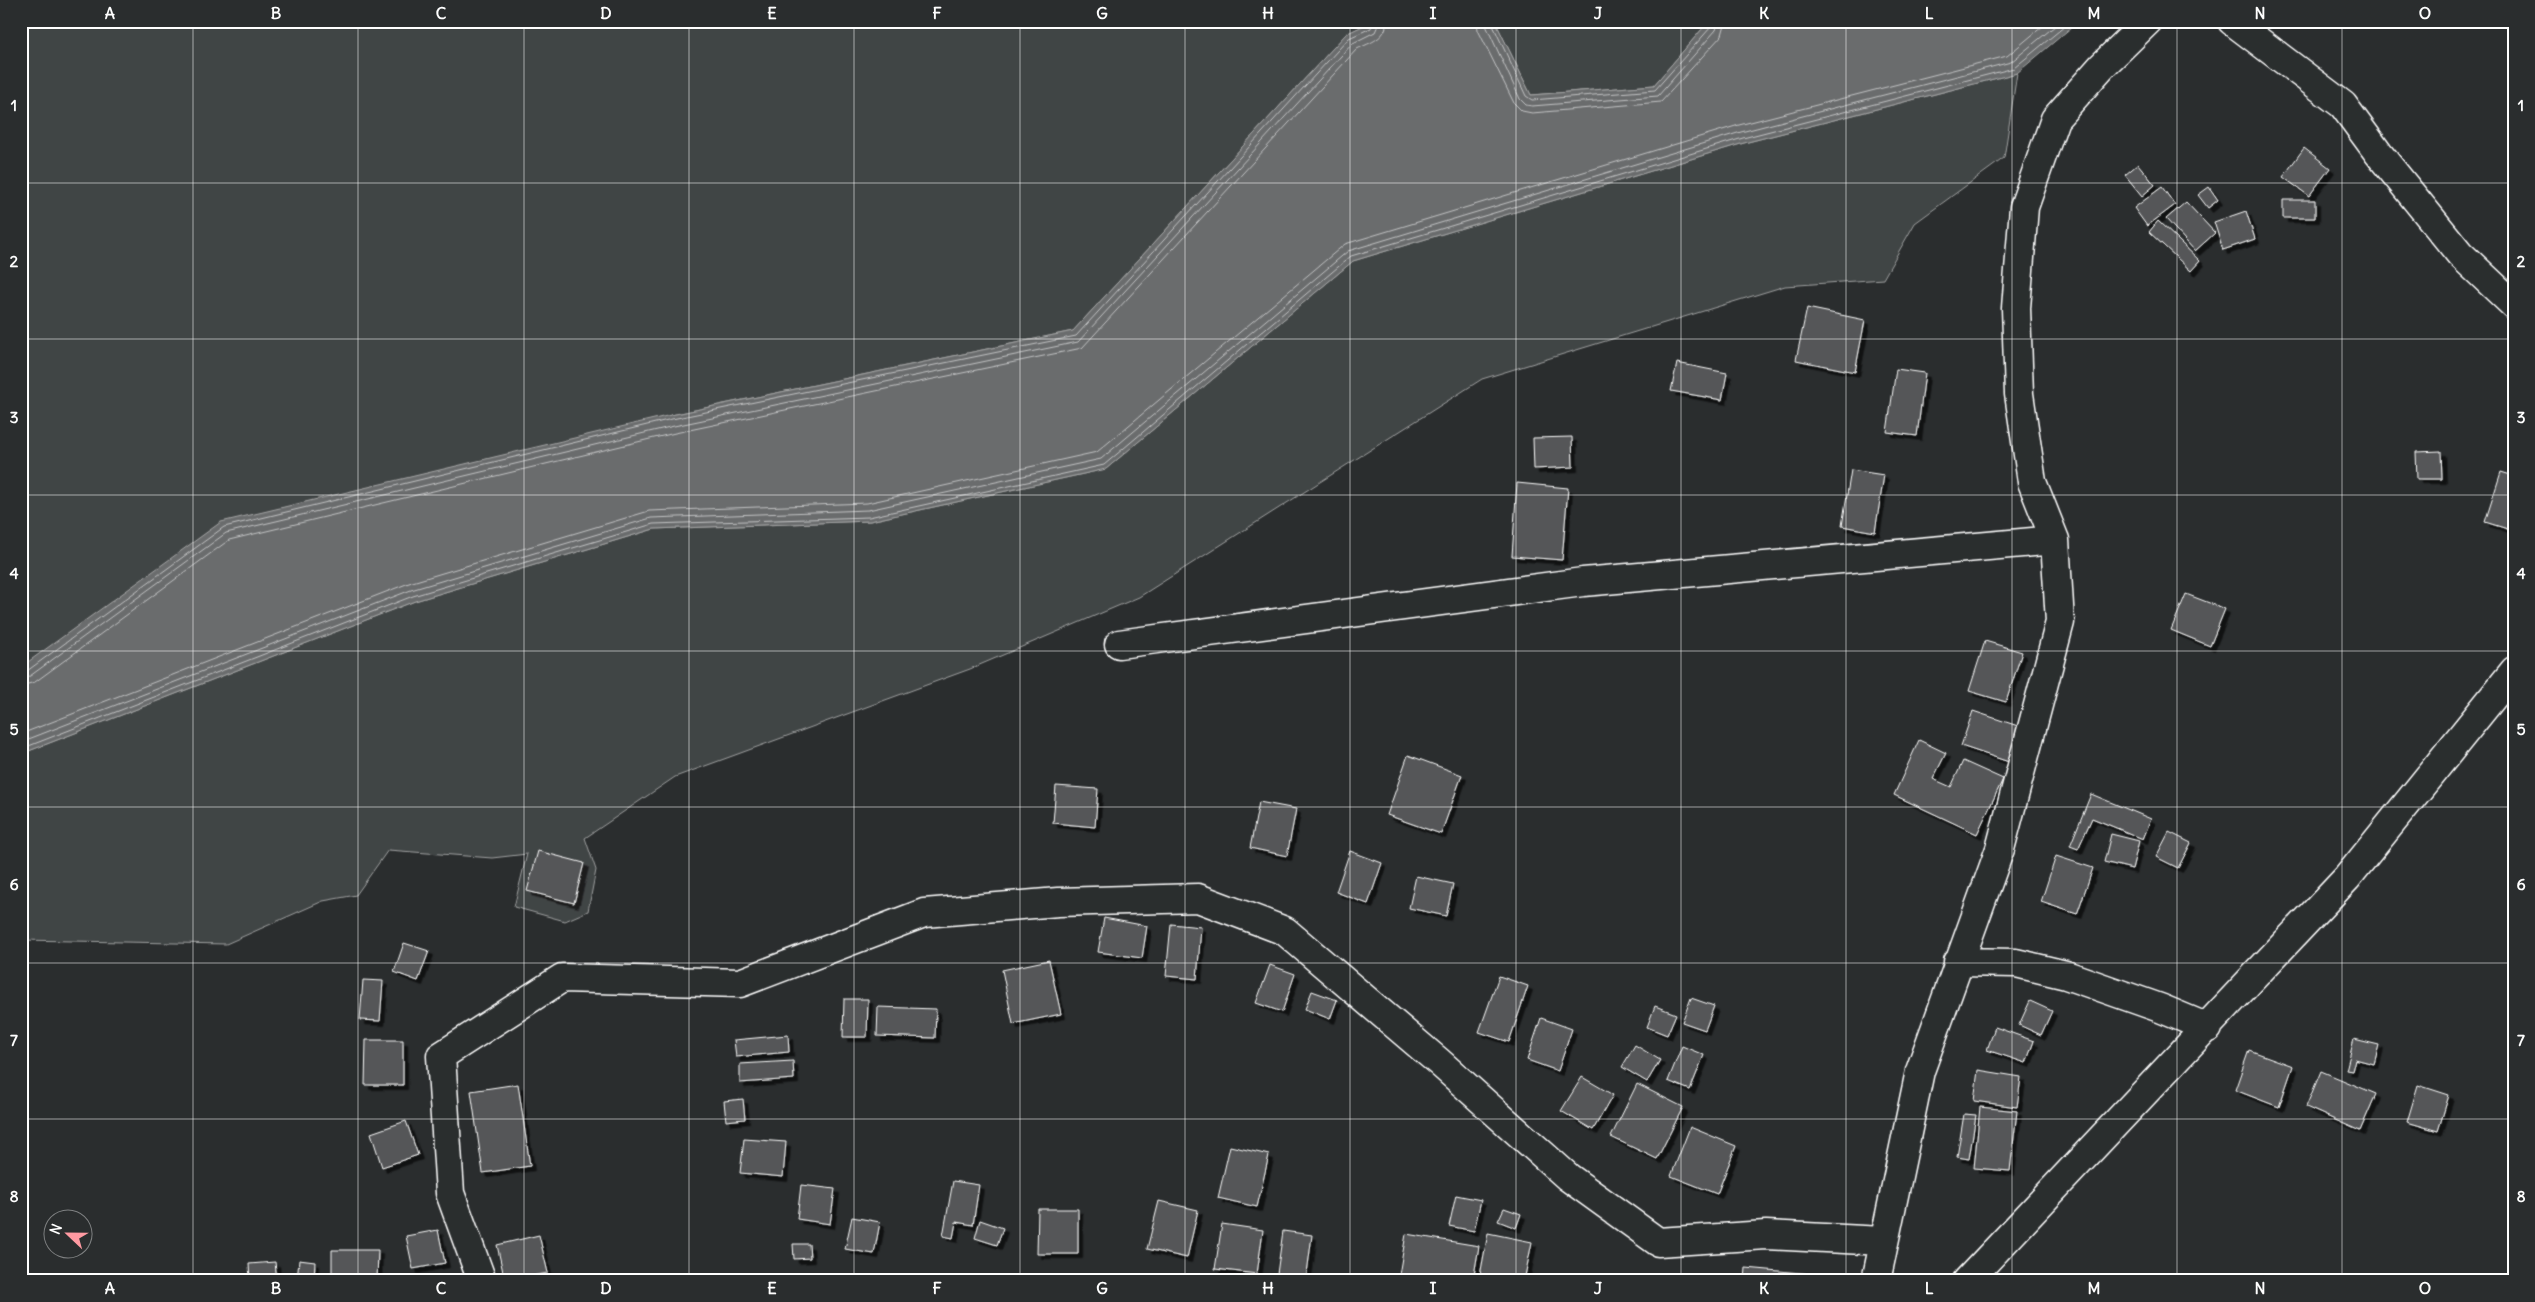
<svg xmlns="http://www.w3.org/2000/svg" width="2535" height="1302" viewBox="0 0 2535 1302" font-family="Delius,sans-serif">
	<defs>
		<filter id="shadow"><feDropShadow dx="4.5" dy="4.5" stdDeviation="0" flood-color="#0009"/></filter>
	</defs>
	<rect width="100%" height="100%" fill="#2a2d2e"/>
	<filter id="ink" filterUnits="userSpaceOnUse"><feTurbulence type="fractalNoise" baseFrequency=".02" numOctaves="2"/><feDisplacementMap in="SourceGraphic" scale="10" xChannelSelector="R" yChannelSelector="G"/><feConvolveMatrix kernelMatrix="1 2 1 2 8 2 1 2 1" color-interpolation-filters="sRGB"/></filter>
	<g filter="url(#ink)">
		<!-- green -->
		<path fill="#414445" stroke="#a0a2a2" d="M 21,21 L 1373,21 L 1346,34 L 1073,331 L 671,415 L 21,667 Z
			M 1495,21 L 1709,21 L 1654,85 L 1531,95 Z
			M 2017,73 L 2004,158 L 1915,223 L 1883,279 L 1785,286 L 1482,379 L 1139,597 L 970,669 L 675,777 L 585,838 L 596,870 L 588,911 L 565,921 L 514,907 L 527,854 L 492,858 L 388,850 L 356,895 L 323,901 L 226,944 L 21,940 L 21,754 L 415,601 L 654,529 L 870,521 L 1106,469 L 1353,261 L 1744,143 Z"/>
		<!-- water -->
		<path fill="#6a6c6d" stroke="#a6a7a7" d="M 1373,21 L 1495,21 L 1531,95 L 1654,85 L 1709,21 L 2079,21 L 2017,73 L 1744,143 L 1353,261 L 1106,469 L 870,521 L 654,529 L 415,601 L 21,754 L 21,667 L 221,522 L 671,415 L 1073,331 L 1346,34 Z"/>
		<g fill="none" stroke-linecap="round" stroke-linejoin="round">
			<!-- shore -->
			<path stroke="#c3c4c5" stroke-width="1" d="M 1477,21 L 1478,30 L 1514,103 L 1522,111 L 1532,113 L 1661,102 L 1722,35 L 1726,21
				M 1484,21 L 1520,99 L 1526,105 L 1532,106 L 1658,96 L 1716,30 L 1719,21
				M 1491,21 L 1526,96 L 1532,100 L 1655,90 L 1711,27 L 1713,21
				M 21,672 L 27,671 L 224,527 L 672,419 L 1076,336 L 1349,38 L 1371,28 L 1373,21
				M 21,678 L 30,676 L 226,533 L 674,426 L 1078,342 L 1353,43 L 1375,32 L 1380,21
				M 21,686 L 35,682 L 229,540 L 675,433 L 1082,348 L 1357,49 C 1371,42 1386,39 1387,21
				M 21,734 L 409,583 L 649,511 L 867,503 L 1097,452 L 1345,244 L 1739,125 L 2007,56 L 2049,21
				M 21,742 L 411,590 L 651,518 L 868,510 L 1101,459 L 1348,251 L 1741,132 L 2011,62 L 2061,21
				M 21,749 L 413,596 L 653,524 L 869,517 L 1104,465 L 1351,256 L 1743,138 L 2014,68 L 2071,21"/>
		</g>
		<!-- building -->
		<path fill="#555758" stroke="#fff" filter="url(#shadow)" d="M 2304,148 L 2330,168 L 2309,196 L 2283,177 Z
			M 2138,164 L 2155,185 L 2142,196 L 2125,175 Z
			M 2162,187 L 2175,205 L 2147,226 L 2134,208 Z
			M 2209,187 L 2218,200 L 2208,208 L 2198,195 Z
			M 2283,200 L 2315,200 L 2315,218 L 2283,218 Z
			M 2186,202 L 2215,233 L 2195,251 L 2166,219 Z
			M 2246,211 L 2255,239 L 2223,250 L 2214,222 Z
			M 2158,221 L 2200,261 L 2191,271 L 2149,232 Z
			M 1807,308 L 1865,320 L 1855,372 L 1796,360 Z
			M 1677,363 L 1727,373 L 1722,400 L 1671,391 Z
			M 1896,369 L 1925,373 L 1917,436 L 1887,432 Z
			M 1572,437 L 1573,467 L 1534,469 L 1533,438 Z
			M 2441,451 L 2442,479 L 2417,479 L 2416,452 Z
			M 1851,470 L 1884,475 L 1875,532 L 1842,526 Z
			M 2501,472 L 2514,476 L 2514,531 L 2485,522 Z
			M 1517,483 L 1568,488 L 1562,560 L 1512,556 Z
			M 2186,594 L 2225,609 L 2210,646 L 2171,630 Z
			M 1985,641 L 2022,652 L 2006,702 L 1969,691 Z
			M 1973,711 L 2021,727 L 2009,762 L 1961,746 Z
			M 1919,740 L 1946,753 L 1933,779 L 1951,787 L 1963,761 L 2003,779 L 1977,834 L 1894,795 Z
			M 1408,755 L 1462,775 L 1441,834 L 1387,815 Z
			M 1056,786 L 1098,789 L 1095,827 L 1053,823 Z
			M 2091,794 L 2151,819 L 2143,839 L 2092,818 L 2078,849 L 2070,846 Z
			M 1259,802 L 1296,809 L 1287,856 L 1250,848 Z
			M 2169,832 L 2191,843 L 2178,868 L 2156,857 Z
			M 2111,834 L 2139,841 L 2132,869 L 2104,862 Z
			M 538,851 L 584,863 L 574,903 L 527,891 Z
			M 1350,851 L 1382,863 L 1368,904 L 1336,892 Z
			M 2056,856 L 2093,868 L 2077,914 L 2041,902 Z
			M 1416,876 L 1453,884 L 1446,916 L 1409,908 Z
			M 1104,918 L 1147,926 L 1142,958 L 1098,952 Z
			M 1171,924 L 1201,927 L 1197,979 L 1166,976 Z
			M 404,943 L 429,951 L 418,981 L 394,972 Z
			M 1049,960 L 1061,1014 L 1013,1024 L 1002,970 Z
			M 1270,965 L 1295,974 L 1282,1012 L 1256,1003 Z
			M 1499,976 L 1528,986 L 1509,1042 L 1479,1032 Z
			M 363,980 L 383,981 L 380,1021 L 360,1020 Z
			M 1312,991 L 1337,1000 L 1330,1019 L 1305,1009 Z
			M 1691,998 L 1714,1006 L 1705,1030 L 1682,1022 Z
			M 844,999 L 868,999 L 867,1037 L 843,1037 Z
			M 2030,1001 L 2052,1011 L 2041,1035 L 2019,1025 Z
			M 1655,1006 L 1676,1014 L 1667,1035 L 1647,1027 Z
			M 878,1007 L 936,1009 L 935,1038 L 877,1036 Z
			M 1541,1018 L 1572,1029 L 1558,1071 L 1527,1060 Z
			M 1995,1027 L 2034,1041 L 2026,1063 L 1987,1050 Z
			M 788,1035 L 789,1052 L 736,1057 L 734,1040 Z
			M 2354,1039 L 2379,1045 L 2374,1064 L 2355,1059 L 2352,1071 L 2346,1070 Z
			M 366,1040 L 403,1040 L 403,1085 L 365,1085 Z
			M 1635,1045 L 1660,1060 L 1647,1082 L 1622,1067 Z
			M 1682,1046 L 1704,1055 L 1690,1090 L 1668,1081 Z
			M 2249,1050 L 2293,1066 L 2279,1107 L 2235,1090 Z
			M 793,1061 L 794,1079 L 740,1083 L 740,1064 Z
			M 1978,1070 L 2021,1077 L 2017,1107 L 1974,1101 Z
			M 2321,1071 L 2376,1094 L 2360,1131 L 2306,1107 Z
			M 1582,1077 L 1613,1095 L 1593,1130 L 1561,1111 Z
			M 518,1084 L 530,1166 L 483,1173 L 471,1091 Z
			M 1637,1084 L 1683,1107 L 1657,1159 L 1611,1137 Z
			M 2418,1085 L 2449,1095 L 2438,1131 L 2407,1122 Z
			M 743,1099 L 745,1119 L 726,1121 L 724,1101 Z
			M 1980,1107 L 2017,1111 L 2010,1171 L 1974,1168 Z
			M 1964,1114 L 1976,1115 L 1969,1159 L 1957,1157 Z
			M 406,1121 L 418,1155 L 382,1167 L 371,1133 Z
			M 1690,1127 L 1736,1146 L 1717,1194 L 1671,1176 Z
			M 744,1139 L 786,1142 L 783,1177 L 740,1173 Z
			M 1230,1146 L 1269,1155 L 1257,1207 L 1218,1198 Z
			M 953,1181 L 979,1185 L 973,1225 L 956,1222 L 953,1238 L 943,1236 Z
			M 801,1185 L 835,1189 L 830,1224 L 797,1219 Z
			M 1456,1195 L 1481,1200 L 1474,1231 L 1449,1226 Z
			M 1159,1201 L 1198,1210 L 1187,1258 L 1147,1249 Z
			M 1504,1208 L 1521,1214 L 1516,1228 L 1498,1221 Z
			M 1038,1209 L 1078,1209 L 1078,1254 L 1037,1254 Z
			M 852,1217 L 880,1222 L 874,1254 L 845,1249 Z
			M 980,1220 L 1003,1228 L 997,1245 L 975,1238 Z
			M 1222,1224 L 1263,1230 L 1257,1274 L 1215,1269 Z
			M 438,1230 L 445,1263 L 413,1269 L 406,1236 Z
			M 1283,1231 L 1312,1235 L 1306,1281 L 1276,1281 Z
			M 1488,1233 L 1532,1242 L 1524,1281 L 1479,1281 Z
			M 1406,1234 L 1479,1246 L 1473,1281 L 1398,1281 Z
			M 539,1235 L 548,1273 L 505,1281 L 497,1245 Z
			M 793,1244 L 809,1244 L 810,1258 L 794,1259 Z
			M 332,1250 L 378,1250 L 377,1281 L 332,1281 Z
			M 299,1260 L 315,1262 L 314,1281 L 297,1281 Z
			M 275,1262 L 277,1281 L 250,1281 L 249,1264 Z
			M 1746,1268 L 1823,1275 L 1822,1281 L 1745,1281 Z
			M 2071,1277 L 2086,1280 L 2086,1281 L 2071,1281 Z"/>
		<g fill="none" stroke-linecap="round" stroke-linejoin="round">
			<defs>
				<path id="minor" d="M 2232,21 L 2343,105 L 2379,154 L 2460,254 L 2514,305
					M 1119,644 L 1583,582 L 2055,540
					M 1958,962 L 2016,963 L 2066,975 L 2160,1008 L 2208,1028
					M 482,1281 L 450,1193 L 441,1056 L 562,978 L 740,983 L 924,913 L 1058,902 L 1198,898 L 1285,931 L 1439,1062 L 1568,1177 L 1658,1242 L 1766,1235 L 1883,1241
					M 1876,1281 L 1920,1071 L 2000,849 L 2060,622 L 2055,540 L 2032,482 L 2019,394 L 2016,308 L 2024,207 L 2055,119 L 2102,66 L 2148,21
					M 1967,1281 L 2347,878 L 2514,671"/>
			</defs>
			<!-- minor casing -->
			<use href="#minor" stroke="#fff" stroke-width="31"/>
			<!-- minor -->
			<use href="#minor" stroke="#2a2d2e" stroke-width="28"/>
		</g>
	</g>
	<!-- grid -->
	<path fill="none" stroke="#fff" stroke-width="1" stroke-opacity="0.55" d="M 193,21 L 193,1281M 358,21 L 358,1281M 524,21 L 524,1281M 689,21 L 689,1281M 854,21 L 854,1281M 1020,21 L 1020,1281M 1185,21 L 1185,1281M 1350,21 L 1350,1281M 1516,21 L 1516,1281M 1681,21 L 1681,1281M 1846,21 L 1846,1281M 2012,21 L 2012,1281M 2177,21 L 2177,1281M 2342,21 L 2342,1281M 21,183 L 2514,183M 21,339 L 2514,339M 21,495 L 2514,495M 21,651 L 2514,651M 21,807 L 2514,807M 21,963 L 2514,963M 21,1119 L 2514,1119"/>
	<!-- margin -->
	<rect width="2535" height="1302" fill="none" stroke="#2a2d2e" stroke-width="55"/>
	<!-- north arrow -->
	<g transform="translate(68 1234) rotate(292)"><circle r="24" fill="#2a2d2e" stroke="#7f8182"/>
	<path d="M0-4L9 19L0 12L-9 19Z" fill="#ff9aa2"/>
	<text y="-8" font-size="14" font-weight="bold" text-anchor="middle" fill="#ffffff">N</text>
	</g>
	<rect x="28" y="28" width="2480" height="1246" fill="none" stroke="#fff" stroke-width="2"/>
	<g font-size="16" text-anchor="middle" font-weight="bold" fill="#fff">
		<text x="110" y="19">A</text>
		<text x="276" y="19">B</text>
		<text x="441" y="19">C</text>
		<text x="606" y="19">D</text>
		<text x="772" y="19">E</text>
		<text x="937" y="19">F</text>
		<text x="1102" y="19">G</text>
		<text x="1268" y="19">H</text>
		<text x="1433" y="19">I</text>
		<text x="1598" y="19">J</text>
		<text x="1764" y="19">K</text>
		<text x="1929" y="19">L</text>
		<text x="2094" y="19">M</text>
		<text x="2260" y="19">N</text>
		<text x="2425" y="19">O</text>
		<text x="14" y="111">1</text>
		<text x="2521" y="111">1</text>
		<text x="14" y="267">2</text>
		<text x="2521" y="267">2</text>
		<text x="14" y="423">3</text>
		<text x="2521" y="423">3</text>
		<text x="14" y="579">4</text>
		<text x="2521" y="579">4</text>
		<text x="14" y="735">5</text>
		<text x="2521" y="735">5</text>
		<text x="14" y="890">6</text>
		<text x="2521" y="890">6</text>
		<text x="14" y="1046">7</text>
		<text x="2521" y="1046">7</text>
		<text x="14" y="1202">8</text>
		<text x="2521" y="1202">8</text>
		<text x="110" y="1294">A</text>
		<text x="276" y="1294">B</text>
		<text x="441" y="1294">C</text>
		<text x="606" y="1294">D</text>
		<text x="772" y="1294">E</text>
		<text x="937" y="1294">F</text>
		<text x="1102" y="1294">G</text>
		<text x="1268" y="1294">H</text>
		<text x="1433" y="1294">I</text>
		<text x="1598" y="1294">J</text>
		<text x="1764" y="1294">K</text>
		<text x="1929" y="1294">L</text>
		<text x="2094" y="1294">M</text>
		<text x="2260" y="1294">N</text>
		<text x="2425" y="1294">O</text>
	</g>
</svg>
